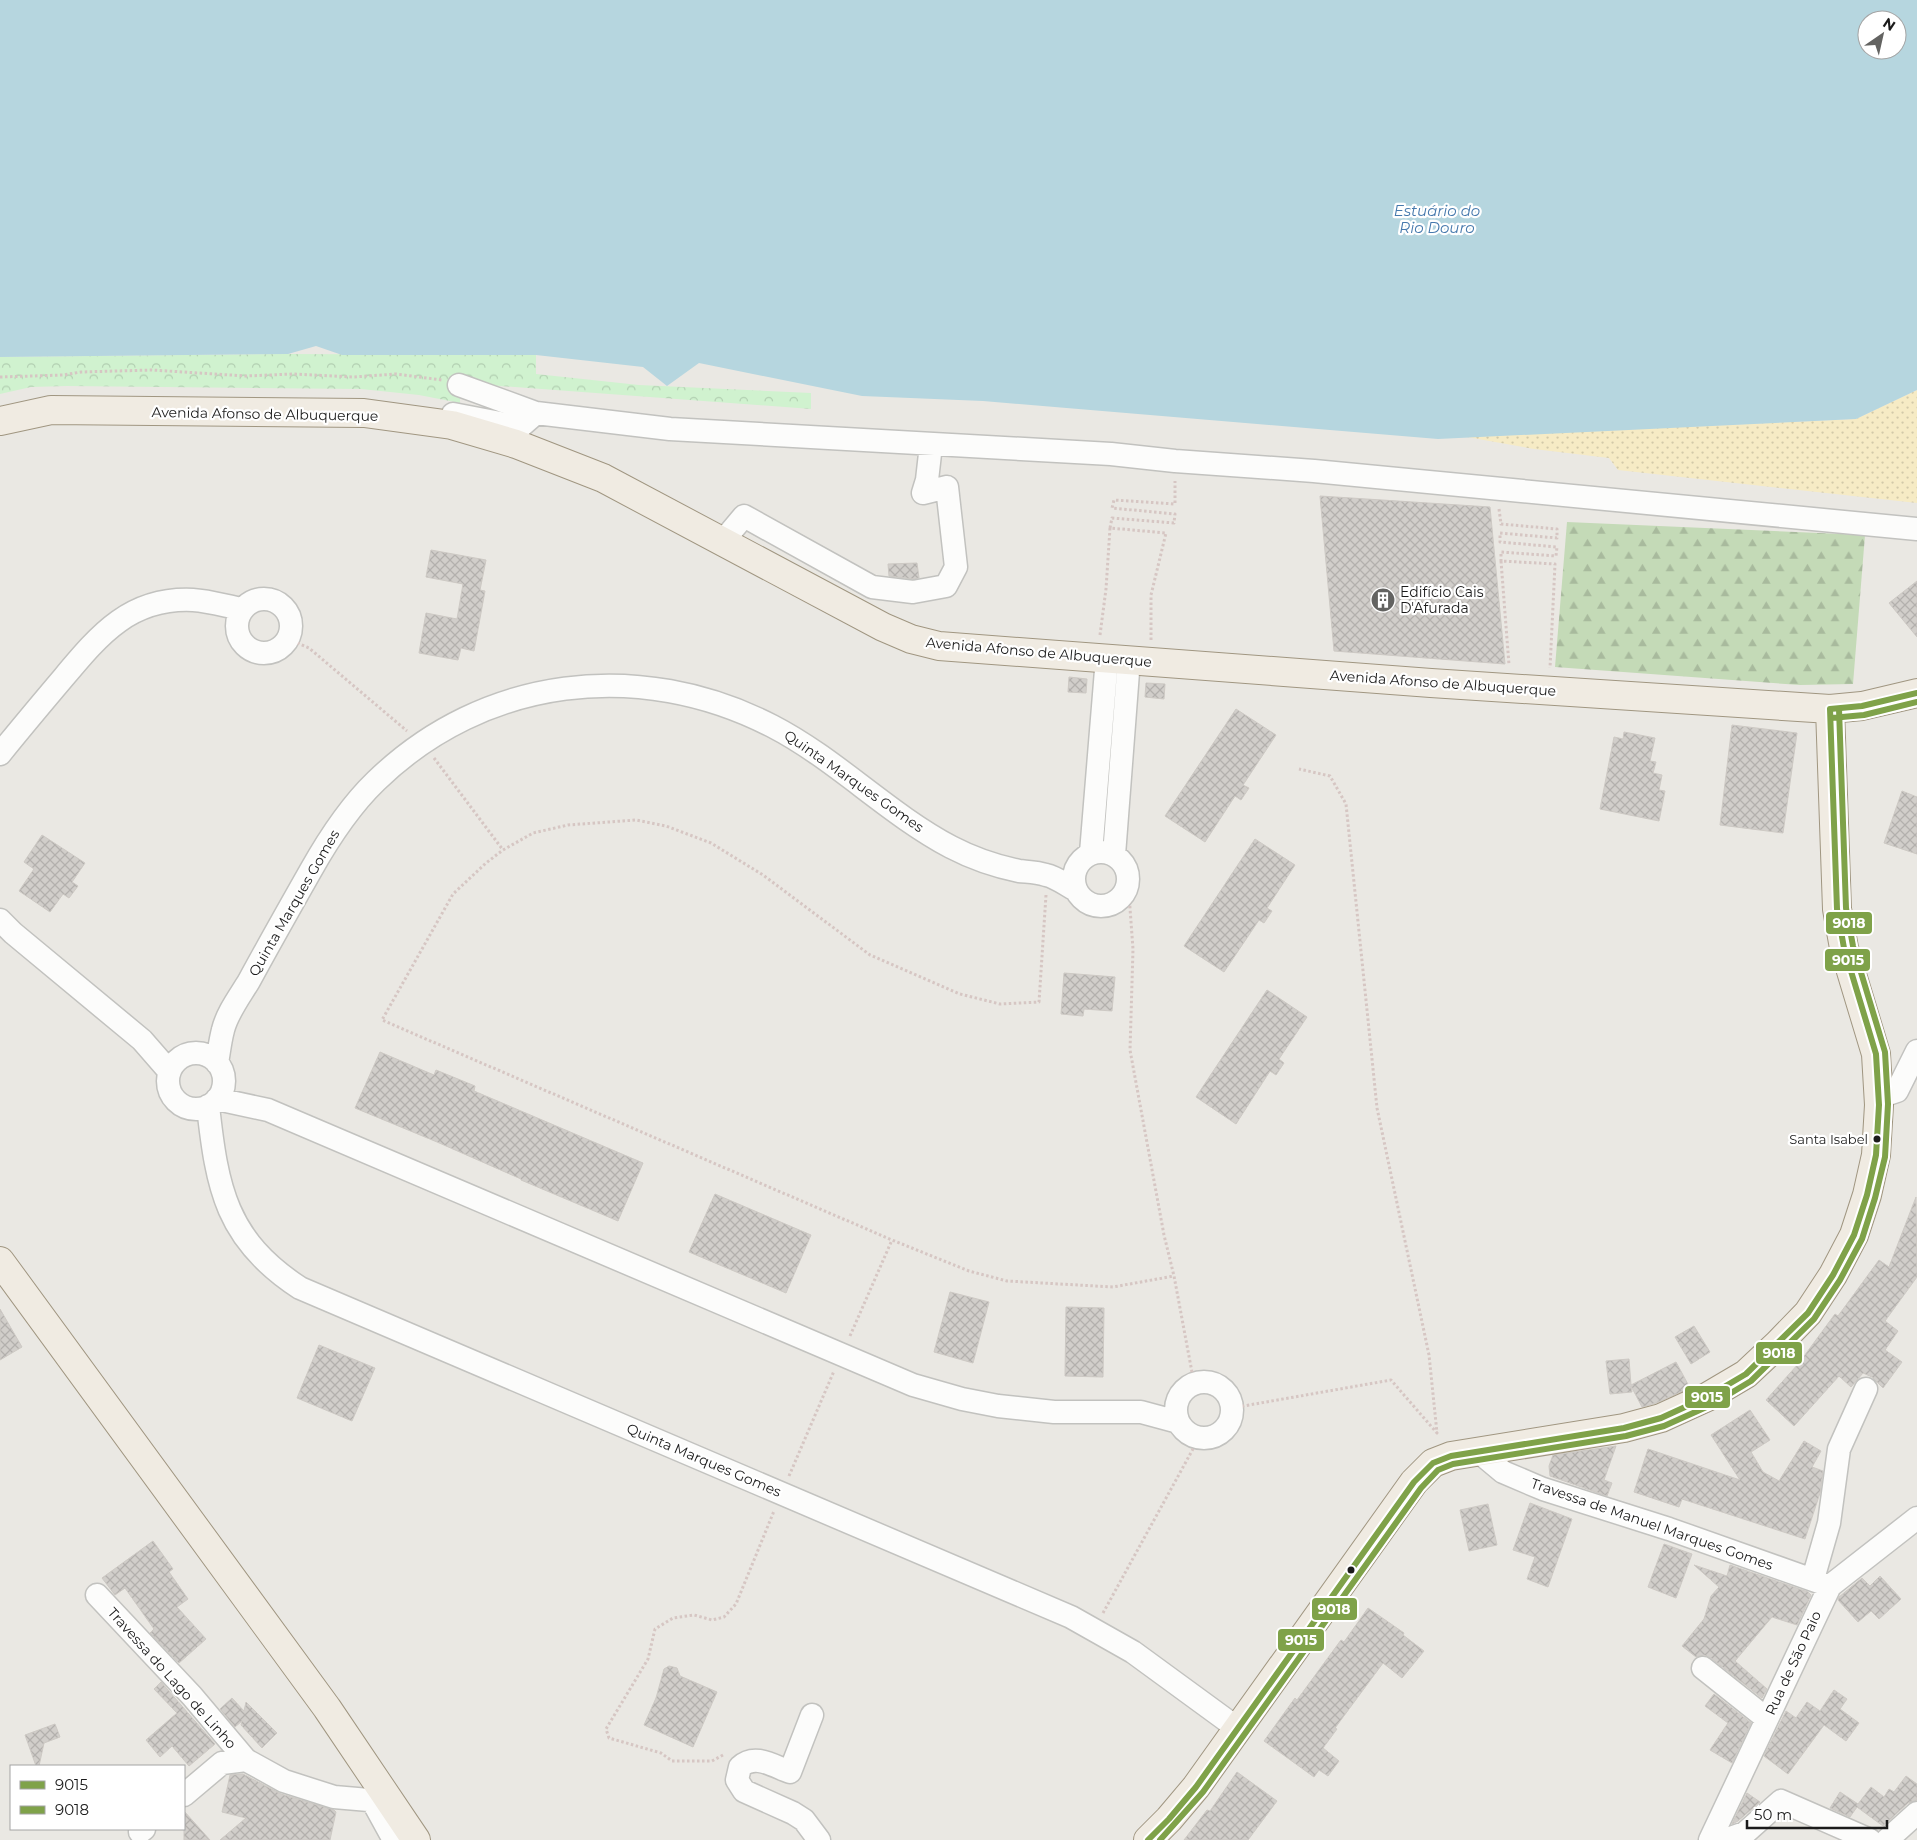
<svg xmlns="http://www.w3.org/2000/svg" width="1917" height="1840" viewBox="0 0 1917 1840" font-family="Montserrat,sans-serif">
	<defs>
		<pattern id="forest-firs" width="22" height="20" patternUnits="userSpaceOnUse" patternTransform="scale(1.25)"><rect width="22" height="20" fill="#c4dab7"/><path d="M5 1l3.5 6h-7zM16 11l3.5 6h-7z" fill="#a8ba9d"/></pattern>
		<pattern id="sand-dots" width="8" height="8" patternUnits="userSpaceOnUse" patternTransform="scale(1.25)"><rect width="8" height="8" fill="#f6ebc5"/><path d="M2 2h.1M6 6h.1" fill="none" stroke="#d2c9a9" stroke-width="1.8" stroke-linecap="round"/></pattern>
		<pattern id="park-crowns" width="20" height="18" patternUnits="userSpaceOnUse" patternTransform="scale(1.25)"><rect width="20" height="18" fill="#d0f2cf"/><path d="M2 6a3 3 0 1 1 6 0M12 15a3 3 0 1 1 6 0" fill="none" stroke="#b2cfb1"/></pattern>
		<pattern id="building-cross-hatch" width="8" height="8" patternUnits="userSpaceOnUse" patternTransform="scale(1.25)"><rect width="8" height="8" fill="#d1ceca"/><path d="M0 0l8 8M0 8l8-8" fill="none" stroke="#b3b0ad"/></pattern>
	</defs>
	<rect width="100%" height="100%" fill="#eae8e3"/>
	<!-- forest -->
	<path fill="url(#forest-firs)" d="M 1567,522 L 1865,535 L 1853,684 L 1800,685 L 1555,667 Z"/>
	<!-- sand -->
	<path fill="url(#sand-dots)" d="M 1917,390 L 1917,503 L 1618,470 L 1609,458 L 1534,449 L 1467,437 L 1856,419 Z"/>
	<!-- park -->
	<path fill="url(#park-crowns)" d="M 288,354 L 536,355 L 536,374 L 639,385 L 811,393 L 811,409 L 460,383 L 460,403 L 419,395 L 361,389 L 67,386 L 31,387 L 0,394 L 0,357 Z"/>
	<!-- water -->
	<path fill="#b6d6df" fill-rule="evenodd" d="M 0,0 L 1917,0 L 1917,390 L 1856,419 L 1438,439 L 983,401 L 862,396 L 699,363 L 667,386 L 643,367 L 536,355 L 342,355 L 316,346 L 288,354 L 0,357 ZM 1867,20 L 1897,20 L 1897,50 L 1867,50 Z"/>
	<!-- building -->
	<path fill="url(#building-cross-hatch)" stroke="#cdc9c4" d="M 1320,496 L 1490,507 L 1505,664 L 1334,651 Z
		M 431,550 L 486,560 L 480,590 L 485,591 L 474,651 L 461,648 L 458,660 L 419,653 L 426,613 L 457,619 L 463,584 L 426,577 Z
		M 917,563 L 919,578 L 913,579 L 889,576 L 888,564 Z
		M 1917,581 L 1917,637 L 1889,603 Z
		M 1069,677 L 1087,679 L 1086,693 L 1068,692 Z
		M 1146,683 L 1165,684 L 1164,699 L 1145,697 Z
		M 1236,709 L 1276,735 L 1243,785 L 1249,788 L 1241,800 L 1235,796 L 1205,842 L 1165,816 Z
		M 1732,725 L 1797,733 L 1783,833 L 1720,825 Z
		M 1624,732 L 1655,738 L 1650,761 L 1656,762 L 1653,773 L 1662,775 L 1659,790 L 1665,791 L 1659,821 L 1600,809 L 1614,737 L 1623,739 Z
		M 1902,791 L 1917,797 L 1917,854 L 1884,843 Z
		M 42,835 L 85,863 L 72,882 L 78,886 L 69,898 L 63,894 L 50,912 L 19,891 L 34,869 L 24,862 Z
		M 1255,839 L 1295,865 L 1267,908 L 1272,911 L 1264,923 L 1259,920 L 1224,972 L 1184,946 Z
		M 1064,973 L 1115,977 L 1112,1011 L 1084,1009 L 1083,1016 L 1061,1014 Z
		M 1267,990 L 1307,1017 L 1279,1059 L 1284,1063 L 1276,1075 L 1270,1071 L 1236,1124 L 1196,1097 Z
		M 380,1052 L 434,1075 L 436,1070 L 475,1086 L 474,1091 L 643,1163 L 618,1221 L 521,1180 L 521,1179 L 437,1142 L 355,1108 Z
		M 715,1194 L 811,1235 L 786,1293 L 689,1252 Z
		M 1916,1197 L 1917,1277 L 1885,1321 L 1898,1331 L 1885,1350 L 1902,1362 L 1883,1388 L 1872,1377 L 1863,1373 L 1851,1387 L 1839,1376 L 1794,1426 L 1766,1400 L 1799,1363 L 1835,1314 L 1838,1316 L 1879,1260 L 1889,1267 Z
		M 950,1292 L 989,1302 L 973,1363 L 934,1352 Z
		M 1066,1307 L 1104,1308 L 1103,1377 L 1065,1376 Z
		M 0,1309 L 22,1347 L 0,1360 Z
		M 1694,1326 L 1710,1352 L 1691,1364 L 1675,1337 Z
		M 319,1345 L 375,1368 L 352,1421 L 297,1398 Z
		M 1629,1359 L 1631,1385 L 1676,1362 L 1690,1388 L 1656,1403 L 1642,1407 L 1631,1386 L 1632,1392 L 1610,1394 L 1606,1361 Z
		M 1750,1410 L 1770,1440 L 1751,1452 L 1763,1472 L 1779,1481 L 1804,1441 L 1821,1451 L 1812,1467 L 1823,1471 L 1820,1493 L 1805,1539 L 1682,1499 L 1679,1507 L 1634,1492 L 1648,1449 L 1740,1480 L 1711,1435 Z
		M 1616,1446 L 1604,1480 L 1612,1483 L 1607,1496 L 1550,1476 L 1549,1466 L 1553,1455 Z
		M 1530,1503 L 1572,1519 L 1548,1587 L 1527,1579 L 1535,1557 L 1513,1550 Z
		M 1488,1504 L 1497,1545 L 1469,1551 L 1460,1510 Z
		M 153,1541 L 173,1569 L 169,1572 L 188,1599 L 177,1607 L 206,1639 L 179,1663 L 150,1633 L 154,1629 L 125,1588 L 115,1595 L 102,1578 Z
		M 1664,1544 L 1692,1554 L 1676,1598 L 1648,1587 Z
		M 1694,1565 L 1727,1576 L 1730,1565 L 1808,1592 L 1811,1595 L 1797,1625 L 1772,1617 L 1735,1661 L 1767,1689 L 1762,1698 L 1711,1658 L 1704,1655 L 1696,1657 L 1682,1646 L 1704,1619 L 1711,1596 L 1719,1587 Z
		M 1880,1576 L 1901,1599 L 1879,1619 L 1871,1611 L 1858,1622 L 1838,1600 L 1839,1597 L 1862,1578 L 1870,1586 Z
		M 1368,1608 L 1404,1633 L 1403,1635 L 1424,1651 L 1402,1678 L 1383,1663 L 1335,1728 L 1337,1729 L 1323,1748 L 1339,1761 L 1328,1776 L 1319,1770 L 1314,1777 L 1264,1741 L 1295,1698 L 1297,1700 L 1341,1640 L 1344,1642 Z
		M 669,1666 L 677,1668 L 680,1676 L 717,1692 L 693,1747 L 644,1725 L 656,1698 L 664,1669 Z
		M 161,1682 L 215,1744 L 189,1766 L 172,1746 L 160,1757 L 146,1740 L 177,1713 L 154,1689 Z
		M 1834,1690 L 1847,1699 L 1840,1709 L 1859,1723 L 1846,1741 L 1824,1725 L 1788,1774 L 1764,1756 L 1786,1711 L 1796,1718 L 1807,1702 L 1820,1711 Z
		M 1714,1694 L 1751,1723 L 1732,1763 L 1710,1750 L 1728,1723 L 1705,1706 Z
		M 232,1698 L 244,1711 L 246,1702 L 277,1733 L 262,1748 L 241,1725 L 242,1721 L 235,1727 L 220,1709 Z
		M 55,1724 L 60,1737 L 44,1743 L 39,1766 L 36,1766 L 25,1735 Z
		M 1237,1772 L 1277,1801 L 1248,1840 L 1184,1840 L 1207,1810 L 1210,1811 Z
		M 243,1774 L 281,1794 L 334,1810 L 336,1812 L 330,1840 L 220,1840 L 246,1818 L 222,1812 L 230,1775 Z
		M 1906,1776 L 1917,1784 L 1917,1800 L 1908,1803 L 1883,1826 L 1857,1807 L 1850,1817 L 1830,1808 L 1840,1792 L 1858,1804 L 1871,1787 L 1884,1797 L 1889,1789 L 1894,1792 Z
		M 1747,1793 L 1760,1802 L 1738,1821 L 1732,1824 Z
		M 184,1811 L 210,1840 L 184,1840 Z"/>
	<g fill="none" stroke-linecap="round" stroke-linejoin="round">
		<defs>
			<path id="minor" d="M 459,385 L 536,413
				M 453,414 L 520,427 L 536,413 L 670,429 L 1111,454 L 1175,461 L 1314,471 L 1917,529
				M 723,541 L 744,516 L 872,587 L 913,592 L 946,586 L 956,567 L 947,487 L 923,493 L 927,480 L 931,445
				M237 626a27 27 0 1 1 54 0a27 27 0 1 1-54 0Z
				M 0,754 C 21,728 42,703 64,677 C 100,634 131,597 193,600 C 209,601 226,606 242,609
				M1074 879a27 27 0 1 1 54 0a27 27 0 1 1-54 0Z
				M 1091,853 L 1107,658
				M 1114,855 L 1129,659
				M 0,920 L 13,933 L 142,1040 L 169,1071
				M168 1081a28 28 0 1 1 56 0a28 28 0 1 1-56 0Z
				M 217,1063 C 219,1052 220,1041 223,1030 C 227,1013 240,996 249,981 C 269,944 290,907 311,870 C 329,838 350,806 376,781 C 484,676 640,658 772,726 C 836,759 887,813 951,847 C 972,858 995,866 1019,871 C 1028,872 1037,872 1046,875 C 1056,877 1066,885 1076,890
				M 1879,1097 L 1897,1091 L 1917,1051
				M 217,1099 L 268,1110 L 913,1385 L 962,1399 L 998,1406 L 1054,1412 L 1141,1412 L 1178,1422
				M 208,1106 C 217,1188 226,1240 300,1288 L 1071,1617 L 1133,1652 L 1237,1728
				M1176 1410a28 28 0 1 1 56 0a28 28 0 1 1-56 0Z
				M 1479,1452 L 1503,1472 L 1543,1489 L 1669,1529 L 1830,1586
				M 1813,1579 L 1829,1523 L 1839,1449 L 1866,1389
				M 97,1595 L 192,1696 L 246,1760 L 284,1781 L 334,1797 L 392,1802
				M 1703,1668 L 1767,1719
				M 812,1715 L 790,1772 C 773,1766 755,1753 740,1767 L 737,1780 L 744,1791 L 793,1813 L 804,1820 L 819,1840
				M 184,1795 L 222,1763 L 246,1760
				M 372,1800 L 394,1840
				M 140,1832 L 144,1829
				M 1710,1840 L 1830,1586 L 1917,1518
				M 1725,1840 L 1745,1833 L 1781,1801 L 1870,1840
				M 1887,1840 L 1917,1813"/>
			<path id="major" d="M 0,421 L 51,410 L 364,413 L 452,425 L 516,444 L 603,478 L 883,627 L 911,639 L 939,646 L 1431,683 L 1830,709 L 1862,706 L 1917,693
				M 0,1261 L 327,1708 L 416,1840
				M 1148,1840 L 1169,1819 L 1196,1787 L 1414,1482 L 1433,1463 L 1451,1456 L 1624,1428 L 1661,1418 L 1707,1397 L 1746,1374 L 1778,1344 L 1808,1313 L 1833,1275 L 1854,1235 L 1867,1195 L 1876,1155 L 1879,1105 L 1876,1054 L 1844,948 L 1837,909 L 1830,709"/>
		</defs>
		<!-- minor casing -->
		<use href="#minor" stroke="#c2c2bf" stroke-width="25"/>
		<!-- major casing -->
		<use href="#major" stroke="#a09681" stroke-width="30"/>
		<!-- path -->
		<path stroke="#d6c6c3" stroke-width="3" stroke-dasharray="2.5 2.5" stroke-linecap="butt" d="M 0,377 L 63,375 L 81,372 L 152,370 L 246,376 L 293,374 L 353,377 L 396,374 L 442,380
			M 1499,509 L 1501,524 L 1557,529 L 1557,538 L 1500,533 L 1500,542 L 1557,547 L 1556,556 L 1501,552 L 1501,561 L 1555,564 L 1550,668
			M 1110,528 L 1112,518 L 1174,523 L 1175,514 L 1112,508 L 1114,500 L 1175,504 L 1175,481
			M 1501,561 L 1509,665
			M 1100,635 L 1106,589 L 1110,528 L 1166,533 L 1151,595 L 1151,640
			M 288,639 L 309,648 L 407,731
			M 434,758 L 503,850
			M 1128,881 L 1133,949 L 1130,1050 L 1164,1235 L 1174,1276 L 1194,1383
			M 1046,895 L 1039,1002 L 1000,1004 L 960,994 L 870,955 L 763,875 L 711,843 L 666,826 L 636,820 L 568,825 L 533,833 L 503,850 L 486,863 L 453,894 L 382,1020 L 892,1240 L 969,1271 L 1007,1281 L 1113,1287 L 1174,1276
			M 850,1336 L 892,1240
			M 1232,1408 L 1391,1380 L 1437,1433 L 1429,1355 L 1377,1108 L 1346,804 L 1330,776 L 1299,769
			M 789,1476 L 834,1371
			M 1103,1613 L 1199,1438
			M 723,1755 L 712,1761 L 672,1761 L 661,1753 L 609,1738 L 606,1729 L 648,1659 L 655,1629 L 673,1618 L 694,1615 L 712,1620 L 724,1617 L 736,1604 L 774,1511"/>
		<!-- minor -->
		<use href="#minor" stroke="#fcfcfb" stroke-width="22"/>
		<!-- major -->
		<use href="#major" stroke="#f0ebe2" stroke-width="28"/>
		<defs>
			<path id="bus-1" d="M 1830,709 L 1862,706 L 1917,693
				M 1148,1840 L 1169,1819 L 1196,1787 L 1414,1482 L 1433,1463 L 1451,1456 L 1624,1428 L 1661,1418 L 1707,1397 L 1746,1374 L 1808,1313 L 1833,1275 L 1854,1235 L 1867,1195 L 1876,1155 L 1879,1105 L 1876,1054 L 1844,948 L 1837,909 L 1830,709"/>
			<path id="bus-2" d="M 1831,718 L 1864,715 L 1917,702
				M 1160,1840 L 1203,1792 L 1421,1488 L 1438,1470 L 1453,1464 L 1626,1436 L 1664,1426 L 1711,1405 L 1751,1381 L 1814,1319 L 1840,1280 L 1862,1239 L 1875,1198 L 1885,1157 L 1888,1104 L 1885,1052 L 1853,946 L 1846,908 L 1839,709"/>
		</defs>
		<!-- bus-1 casing -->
		<use href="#bus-1" stroke="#fff" stroke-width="10"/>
		<!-- bus-2 casing -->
		<use href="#bus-2" stroke="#fff" stroke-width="10"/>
		<!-- bus-1 -->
		<use href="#bus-1" stroke="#7fa249" stroke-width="6"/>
		<!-- bus-2 -->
		<use href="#bus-2" stroke="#7fa249" stroke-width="6"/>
	</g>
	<!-- icons -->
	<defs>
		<symbol id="building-disc" viewBox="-11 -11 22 22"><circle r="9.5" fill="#636361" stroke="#fff"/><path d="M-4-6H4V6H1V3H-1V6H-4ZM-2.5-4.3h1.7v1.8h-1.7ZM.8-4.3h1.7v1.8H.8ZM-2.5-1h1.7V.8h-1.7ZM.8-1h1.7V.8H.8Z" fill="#fff"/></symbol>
	</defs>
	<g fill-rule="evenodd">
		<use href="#building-disc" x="1369" y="586" width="28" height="28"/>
	</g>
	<!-- markers -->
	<g fill="#1b1b1b" stroke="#fff" stroke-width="2">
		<circle cx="1877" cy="1139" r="4.5"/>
		<circle cx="1351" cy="1570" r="4.5"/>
	</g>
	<g text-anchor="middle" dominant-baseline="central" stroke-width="4.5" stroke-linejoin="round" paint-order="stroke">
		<!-- bus labels -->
		<g font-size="13" fill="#1b1b1b" stroke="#fff" text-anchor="end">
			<text x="1868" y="1139">Santa Isabel</text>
		</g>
		<!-- street labels -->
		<g font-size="14" fill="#1b1b1b" stroke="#fff">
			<text transform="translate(265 414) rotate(1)">Avenida Afonso de Albuquerque</text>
			<text transform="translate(1039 652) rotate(5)">Avenida Afonso de Albuquerque</text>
			<text transform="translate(1443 683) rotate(4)">Avenida Afonso de Albuquerque</text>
			<text transform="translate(854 781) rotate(35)">Quinta Marques Gomes</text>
			<text transform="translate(294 903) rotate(-60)">Quinta Marques Gomes</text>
			<text transform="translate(704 1460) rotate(23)">Quinta Marques Gomes</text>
			<text transform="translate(1652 1524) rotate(19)">Travessa de Manuel Marques Gomes</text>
			<text transform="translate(1793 1663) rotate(-65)">Rua de São Paio</text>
			<text transform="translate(172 1678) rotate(48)">Travessa do Lago de Linho</text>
		</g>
		<!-- poi labels -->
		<g font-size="14" fill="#1b1b1b" stroke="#fff" text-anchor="start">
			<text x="1400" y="592">Edifício Cais<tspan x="1400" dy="16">D'Afurada</tspan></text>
		</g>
		<!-- water labels -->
		<g font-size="15" font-style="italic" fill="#4679ad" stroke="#fff">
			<text x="1437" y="210">Estuário do<tspan x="1437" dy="17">Rio Douro</tspan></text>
		</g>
	</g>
	<g stroke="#fff" stroke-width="2">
		<rect x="1825" y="911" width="48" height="24" rx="5" fill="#7fa249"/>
		<rect x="1824" y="948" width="47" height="24" rx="5" fill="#7fa249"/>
		<rect x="1755" y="1341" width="48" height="24" rx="5" fill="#7fa249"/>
		<rect x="1684" y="1385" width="47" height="24" rx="5" fill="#7fa249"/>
		<rect x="1311" y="1597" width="47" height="24" rx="5" fill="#7fa249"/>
		<rect x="1277" y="1628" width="48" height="24" rx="5" fill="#7fa249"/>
	</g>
	<g font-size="14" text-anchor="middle" font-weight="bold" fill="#fff">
		<text x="1849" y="928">9018</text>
		<text x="1848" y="965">9015</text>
		<text x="1779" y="1358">9018</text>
		<text x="1707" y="1402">9015</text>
		<text x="1334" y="1614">9018</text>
		<text x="1301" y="1645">9015</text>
	</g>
	<!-- legend -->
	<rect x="10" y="1765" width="175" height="65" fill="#ffffff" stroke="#a4a4a4"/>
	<rect x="20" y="1781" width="25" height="8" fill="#7fa249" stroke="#a4a4a4"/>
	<text x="55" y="1790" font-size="15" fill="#1b1b1b">9015</text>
	<rect x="20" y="1806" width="25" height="8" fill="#7fa249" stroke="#a4a4a4"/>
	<text x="55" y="1815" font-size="15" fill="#1b1b1b">9018</text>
	<!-- north arrow -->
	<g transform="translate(1882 35) rotate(34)"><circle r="24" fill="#ffffff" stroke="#a4a4a4"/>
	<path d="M0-4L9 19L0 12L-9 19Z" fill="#636361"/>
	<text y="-8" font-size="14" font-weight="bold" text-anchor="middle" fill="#1b1b1b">N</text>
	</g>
	<!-- scale -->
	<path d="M1747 1820v8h140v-8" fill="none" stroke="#1b1b1b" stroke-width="2.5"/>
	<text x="1754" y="1820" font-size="15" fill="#1b1b1b" stroke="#ffffff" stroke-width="4" paint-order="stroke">50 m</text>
</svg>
